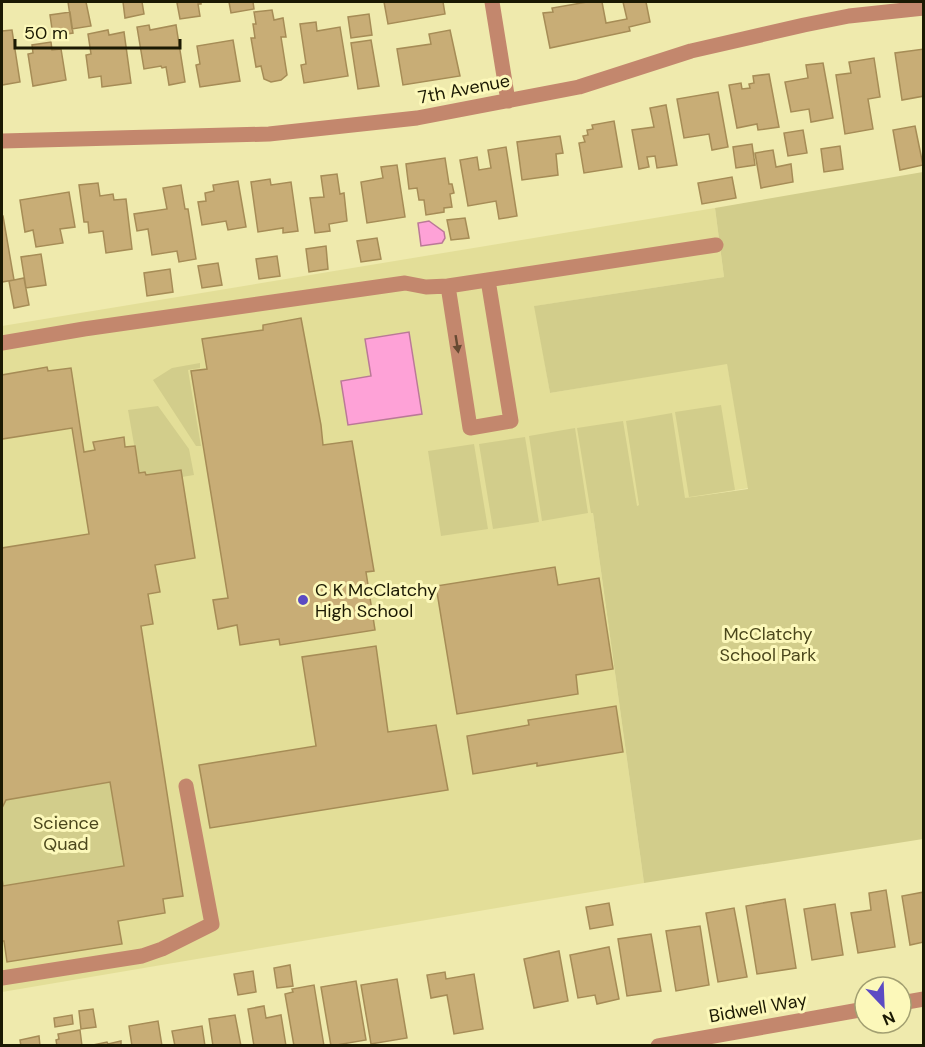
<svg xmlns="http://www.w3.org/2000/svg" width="925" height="1047" viewBox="0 0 925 1047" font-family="'DM Sans',sans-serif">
	<rect width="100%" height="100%" fill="#efeaad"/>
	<!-- built -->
	<path fill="#e3de98" d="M 715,208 L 724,277 L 535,306 L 550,393 L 727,363 L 749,488 L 593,513 L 644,883 L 2,992 L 2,326 Z"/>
	<!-- green -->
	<path fill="#d2cd8b" d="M 923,172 L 923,839 L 644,883 L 593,513 L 591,513 L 577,428 L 623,421 L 637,506 L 639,505 L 626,421 L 672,413 L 685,498 L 748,489 L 727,364 L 550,393 L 534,306 L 724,277 L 715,208 Z
		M 200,363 L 200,368 L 188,370 L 201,446 L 196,446 L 153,380 L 172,368 Z
		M 721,405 L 735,490 L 689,497 L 675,412 Z
		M 158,406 L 189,449 L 194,475 L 182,477 L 180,470 L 146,475 L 139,473 L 128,410 Z
		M 575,428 L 588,513 L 542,521 L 529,436 Z
		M 525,437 L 539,522 L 493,529 L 479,444 Z
		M 474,444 L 488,529 L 441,536 L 428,451 Z
		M 110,782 L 124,866 L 3,886 L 2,808 L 6,800 Z"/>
	<!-- water -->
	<path fill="#fea2d7" stroke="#ba7997" stroke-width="1.5" d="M 429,221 L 444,232 L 445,238 L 442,243 L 421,246 L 418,223 Z
		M 409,332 L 422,414 L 348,425 L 341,381 L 371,376 L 365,339 Z"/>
	<!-- building -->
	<path fill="#c8ad76" stroke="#a68c56" stroke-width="1.5" d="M 68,2 L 86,2 L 91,26 L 72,29 Z
		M 123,2 L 142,2 L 144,14 L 125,18 Z
		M 179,2 L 201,2 L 201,4 L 198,4 L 200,16 L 180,19 L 177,3 Z
		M 229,2 L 253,2 L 254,9 L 231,13 Z
		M 384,2 L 443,2 L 445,14 L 388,24 Z
		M 587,2 L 602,2 L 606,23 L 627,19 L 623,2 L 646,2 L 650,22 L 629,27 L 630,31 L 550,48 L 543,13 L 553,12 L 552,8 Z
		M 272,10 L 274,20 L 283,18 L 286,37 L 281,37 L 287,75 L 281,80 L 271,82 L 264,79 L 261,66 L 256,67 L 251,38 L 255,38 L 253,24 L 256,24 L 254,12 Z
		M 70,12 L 73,33 L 53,36 L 50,15 Z
		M 369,14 L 372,35 L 351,38 L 348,17 Z
		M 316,22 L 317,31 L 340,27 L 348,76 L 304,83 L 301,65 L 306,64 L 300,24 Z
		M 149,25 L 150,30 L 176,25 L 185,82 L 169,85 L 166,67 L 162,68 L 161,66 L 144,69 L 137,27 Z
		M 12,30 L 20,82 L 2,85 L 2,31 Z
		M 108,30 L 109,35 L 124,32 L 131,83 L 102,87 L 101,76 L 89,78 L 86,55 L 91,54 L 88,34 Z
		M 450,30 L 460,76 L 403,85 L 397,49 L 431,44 L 429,34 Z
		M 233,40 L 240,81 L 200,87 L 196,65 L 200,64 L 197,46 Z
		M 371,40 L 379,86 L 358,89 L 351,43 Z
		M 51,42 L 52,50 L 61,49 L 66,80 L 33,86 L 28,54 L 33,53 L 32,45 Z
		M 924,49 L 924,96 L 902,100 L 895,53 Z
		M 874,58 L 880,97 L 868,99 L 873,129 L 845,134 L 836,75 L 851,73 L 849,62 Z
		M 823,63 L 833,118 L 811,122 L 809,109 L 791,112 L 785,82 L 808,78 L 806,65 Z
		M 769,74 L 779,127 L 758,130 L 757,124 L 737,128 L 729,85 L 741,83 L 742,89 L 750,88 L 749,84 L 754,83 L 753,76 Z
		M 718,92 L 728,147 L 712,150 L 709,134 L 684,138 L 677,99 Z
		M 666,105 L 677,165 L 657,168 L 655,156 L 647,157 L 649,167 L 639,169 L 632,130 L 654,127 L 650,108 Z
		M 614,121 L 622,167 L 584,173 L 579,143 L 585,142 L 583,136 L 588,135 L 587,130 L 593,129 L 592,125 Z
		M 915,126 L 923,165 L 900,170 L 893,130 Z
		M 803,130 L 807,153 L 788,156 L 784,133 Z
		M 560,136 L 563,153 L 556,154 L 558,175 L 522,180 L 517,142 Z
		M 752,144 L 755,165 L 736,168 L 733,147 Z
		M 840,146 L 843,169 L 824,172 L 821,149 Z
		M 506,147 L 517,216 L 499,219 L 496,201 L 468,206 L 460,160 L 477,157 L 479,170 L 491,168 L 488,150 Z
		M 773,150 L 776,167 L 791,164 L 793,182 L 761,188 L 755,153 Z
		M 445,158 L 449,184 L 452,184 L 454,193 L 450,194 L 452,207 L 444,208 L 444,212 L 426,215 L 424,200 L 419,200 L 417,188 L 409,189 L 406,164 Z
		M 397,165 L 405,217 L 367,223 L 361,182 L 383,178 L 381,167 Z
		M 337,174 L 340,194 L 344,193 L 347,221 L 329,224 L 330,231 L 315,233 L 310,198 L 324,197 L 321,176 Z
		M 732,177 L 736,198 L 702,204 L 698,183 Z
		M 270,179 L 271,185 L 291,182 L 298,231 L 283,233 L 283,228 L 258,232 L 251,182 Z
		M 238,181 L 246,227 L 228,230 L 226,221 L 202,225 L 198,202 L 206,201 L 205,193 L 214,191 L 213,185 Z
		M 98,183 L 100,196 L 113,194 L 114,200 L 126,199 L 132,249 L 106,253 L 103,231 L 89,233 L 88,222 L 84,222 L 79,185 Z
		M 181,185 L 185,209 L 188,209 L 196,259 L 179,262 L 177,251 L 152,255 L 148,229 L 137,231 L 134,214 L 167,209 L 163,188 Z
		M 69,192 L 75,227 L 60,229 L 63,243 L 36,247 L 33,230 L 25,232 L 20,200 Z
		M 2,216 L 3,216 L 14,280 L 2,282 Z
		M 465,218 L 469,238 L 451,240 L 447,220 Z
		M 377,238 L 381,259 L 361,262 L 357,241 Z
		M 326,246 L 328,269 L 309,272 L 306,249 Z
		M 41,254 L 46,285 L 26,288 L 21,257 Z
		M 277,256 L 280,276 L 259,279 L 256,259 Z
		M 218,263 L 222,285 L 202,288 L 198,266 Z
		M 170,269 L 173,292 L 147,296 L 144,273 Z
		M 24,278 L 29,305 L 14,308 L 9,281 Z
		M 301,318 L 321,425 L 323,445 L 352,441 L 374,571 L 366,572 L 375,630 L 280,645 L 279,639 L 240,645 L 237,625 L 218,629 L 213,600 L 228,598 L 191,371 L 207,369 L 202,339 L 263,330 L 263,325 Z
		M 47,367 L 48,371 L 71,368 L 84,452 L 95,450 L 93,442 L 124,437 L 125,447 L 135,446 L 139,473 L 145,472 L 146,475 L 181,470 L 195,558 L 155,565 L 160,592 L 148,594 L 153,624 L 141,626 L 183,896 L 163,899 L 165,913 L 118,921 L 122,944 L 7,962 L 4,941 L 2,941 L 2,878 L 3,886 L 124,866 L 110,782 L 6,800 L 2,808 L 2,548 L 89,534 L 72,428 L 2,439 L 2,375 Z
		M 555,567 L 558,585 L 599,578 L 613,669 L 576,675 L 578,694 L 457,714 L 436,586 Z
		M 376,646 L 388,732 L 436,725 L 448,790 L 210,828 L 199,765 L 316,746 L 302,657 Z
		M 616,706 L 623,752 L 537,766 L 537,763 L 473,774 L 467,736 L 529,725 L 528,720 Z
		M 886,890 L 895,947 L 858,953 L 851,913 L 871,910 L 869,893 Z
		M 924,892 L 924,942 L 910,945 L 902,896 Z
		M 785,899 L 796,968 L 757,974 L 746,906 Z
		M 609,903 L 613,925 L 590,929 L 586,907 Z
		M 835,904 L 843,955 L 812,960 L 804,909 Z
		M 734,908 L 747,977 L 718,982 L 706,913 Z
		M 700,926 L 709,985 L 676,991 L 666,931 Z
		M 651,934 L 661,991 L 627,996 L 618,939 Z
		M 609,947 L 619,999 L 597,1004 L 595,995 L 578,998 L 570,955 Z
		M 559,951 L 568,1001 L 534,1008 L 524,959 Z
		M 290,965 L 293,986 L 277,988 L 274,968 Z
		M 253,971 L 256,992 L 238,995 L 234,974 Z
		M 445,972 L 446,979 L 474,974 L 483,1029 L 454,1034 L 447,995 L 431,998 L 427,975 Z
		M 397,979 L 407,1038 L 371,1044 L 361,985 Z
		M 356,981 L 366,1040 L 331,1046 L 321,987 Z
		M 314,985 L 324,1046 L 294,1046 L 285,994 L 293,992 L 292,989 Z
		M 264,1006 L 266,1018 L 281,1015 L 286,1046 L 254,1046 L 248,1009 Z
		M 93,1009 L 96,1027 L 81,1029 L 79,1011 Z
		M 72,1015 L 73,1024 L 55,1027 L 54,1018 Z
		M 235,1015 L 241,1046 L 213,1046 L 209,1019 Z
		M 158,1021 L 162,1046 L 132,1046 L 129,1026 Z
		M 202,1026 L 205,1046 L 175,1046 L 172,1031 Z
		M 80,1030 L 82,1046 L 57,1046 L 56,1040 L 59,1039 L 58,1034 Z
		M 39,1036 L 40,1046 L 21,1046 L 20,1040 Z
		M 121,1041 L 121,1046 L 93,1045 L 107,1042 L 108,1044 Z"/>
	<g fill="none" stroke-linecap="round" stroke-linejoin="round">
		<!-- minor -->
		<path stroke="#c3876d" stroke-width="15" d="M 492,2 L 508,101
			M 2,141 L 269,134 L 417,118 L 579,87 L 691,51 L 804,25 L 849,16 L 924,8
			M 448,286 L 470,428 L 511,421 L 488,280
			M 2,343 L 84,329 L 405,283 L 426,287 L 448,286 L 716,245
			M 2,978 L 142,956 L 162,949 L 212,924 L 186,786
			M 901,1003 L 924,999
			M 658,1046 L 865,1009"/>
	</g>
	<!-- one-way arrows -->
	<defs><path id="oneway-solid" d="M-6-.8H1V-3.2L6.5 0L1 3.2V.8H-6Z" transform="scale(1.5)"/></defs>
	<use fill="#674a33" href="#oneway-solid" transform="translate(457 344) rotate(81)"/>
	<!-- markers -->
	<circle fill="#5c4bc3" stroke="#fcf8ba" stroke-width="2" cx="303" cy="600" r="6"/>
	<g text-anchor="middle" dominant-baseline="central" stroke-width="6" stroke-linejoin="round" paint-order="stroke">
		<!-- street labels -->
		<g font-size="18" fill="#1b1903" stroke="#fcf8ba">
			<text transform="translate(464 89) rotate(-11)">7th Avenue</text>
			<text transform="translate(758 1008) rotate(-10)">Bidwell Way</text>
		</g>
		<!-- poi labels -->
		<g font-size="18" fill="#1b1903" stroke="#fcf8ba" text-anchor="start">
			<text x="315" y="590">C K McClatchy<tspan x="315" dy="21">High School</tspan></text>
		</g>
		<!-- park labels -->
		<g font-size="18" fill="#4b471c" stroke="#fcf8ba">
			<text x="768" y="634">McClatchy<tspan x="768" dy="21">School Park</tspan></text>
			<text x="66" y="823">Science<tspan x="66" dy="21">Quad</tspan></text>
		</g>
	</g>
	<!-- border -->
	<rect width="925" height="1047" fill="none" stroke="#1b1903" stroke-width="6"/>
	<!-- north arrow -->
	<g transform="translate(883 1005) rotate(157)"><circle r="28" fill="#fcf8ba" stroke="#a29f71" stroke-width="1.5"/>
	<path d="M0-4.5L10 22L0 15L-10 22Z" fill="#5c4bc3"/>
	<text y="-9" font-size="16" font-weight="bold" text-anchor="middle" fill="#1b1903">N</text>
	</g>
	<!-- scale -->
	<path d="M15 39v9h165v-9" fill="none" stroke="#1b1903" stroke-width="3"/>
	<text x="24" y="39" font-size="18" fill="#1b1903" stroke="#fcf8ba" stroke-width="4.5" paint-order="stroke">50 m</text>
</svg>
